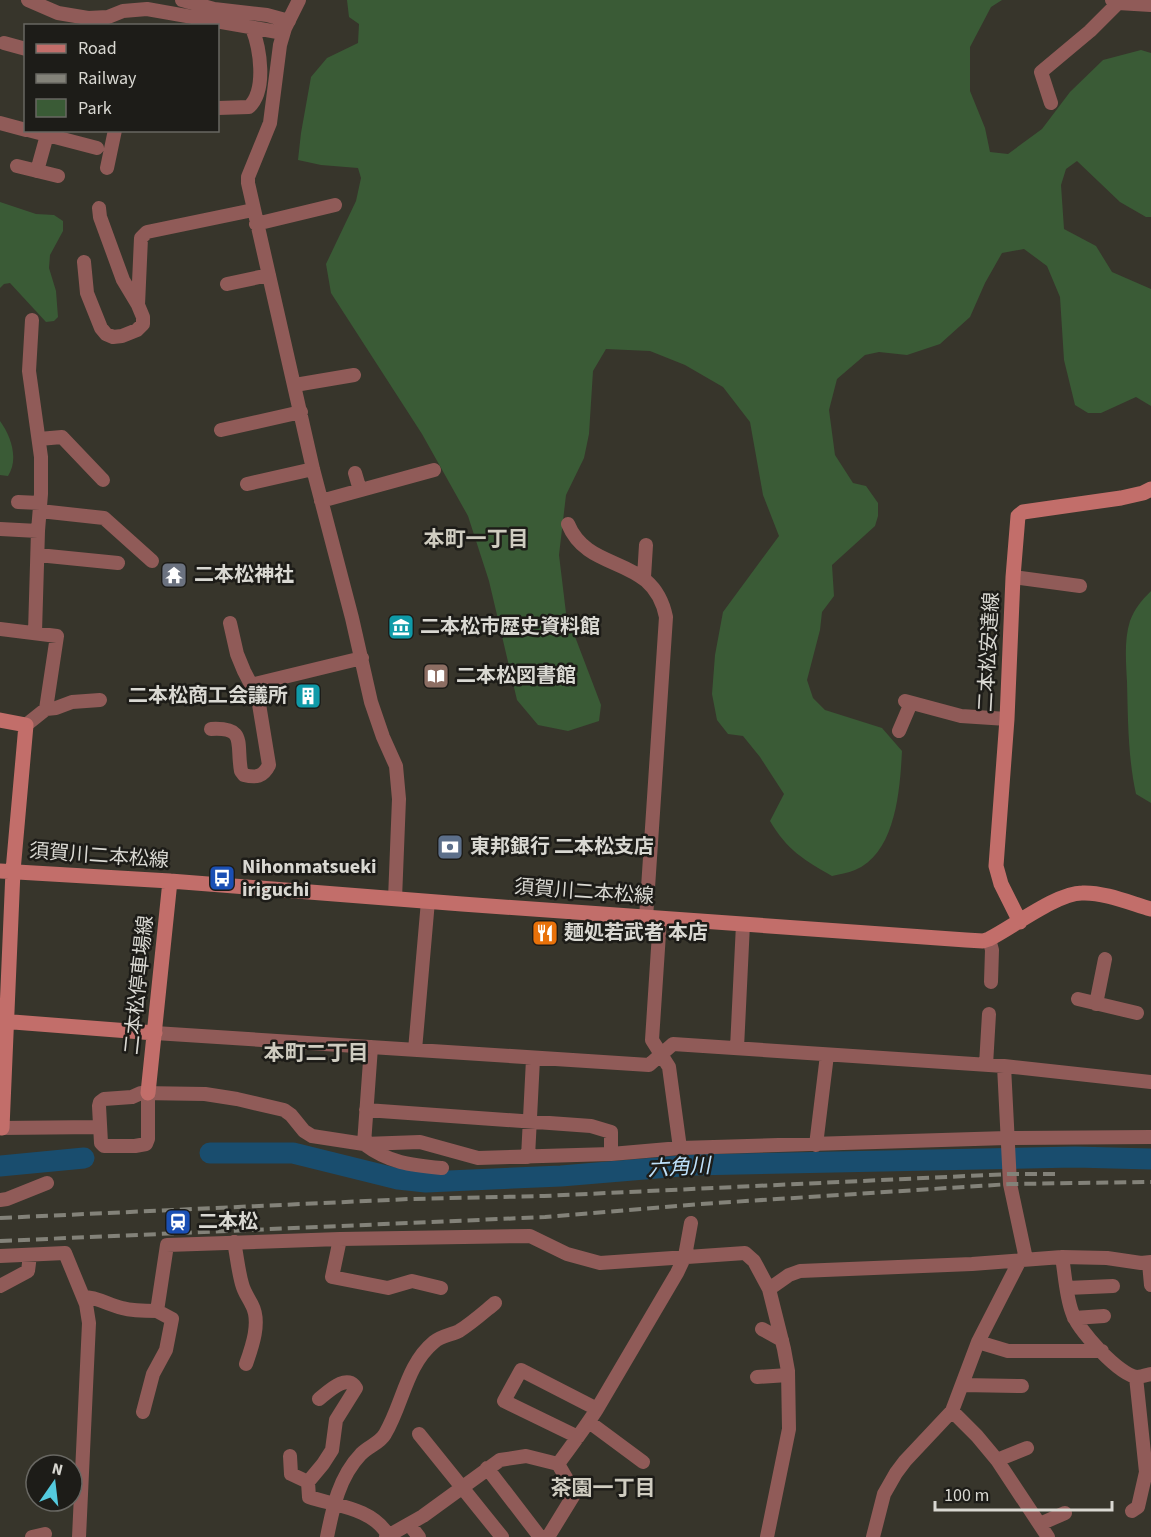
<svg xmlns="http://www.w3.org/2000/svg" width="1151" height="1537" viewBox="0 0 1151 1537" font-family="'Source Sans 3','Noto Sans JP',sans-serif">
	<rect width="100%" height="100%" fill="#37352b"/>
	<!-- green -->
	<path fill="#3a5b36" d="M 347,0 L 1002,0 L 991,7 L 970,47 L 970,91 L 985,128 L 990,152 L 1008,154 L 1042,129 L 1070,92 L 1103,60 L 1141,50 L 1151,53 L 1151,217 L 1146,217 L 1120,202 L 1077,161 L 1066,169 L 1061,185 L 1064,229 L 1096,246 L 1112,272 L 1151,289 L 1151,406 L 1136,397 L 1101,413 L 1088,413 L 1075,405 L 1064,360 L 1060,297 L 1047,266 L 1024,249 L 1002,253 L 985,283 L 970,317 L 940,344 L 907,355 L 879,352 L 865,355 L 837,379 L 829,410 L 835,455 L 853,483 L 866,486 L 878,503 L 878,516 L 875,526 L 832,565 L 834,596 L 822,612 L 820,630 L 807,680 L 813,698 L 825,710 L 882,728 L 902,751 C 900,789 896,853 855,870 C 848,873 839,874 832,876 C 804,860 787,850 770,821 L 784,794 L 760,757 L 743,736 L 728,734 L 717,720 L 712,694 L 715,655 L 723,612 L 779,536 L 763,495 L 750,422 L 723,387 L 685,365 L 650,351 L 606,349 L 593,371 L 589,434 L 584,458 L 566,495 L 559,555 L 566,613 L 601,705 L 599,721 L 568,731 L 538,725 L 517,700 L 489,581 L 468,516 L 422,434 L 331,293 L 326,264 L 356,201 L 361,178 L 358,168 L 321,165 L 298,160 L 301,133 L 311,77 L 327,58 L 358,43 L 359,24 L 349,17 Z
		M 0,202 L 36,214 L 54,215 L 63,221 L 63,231 L 50,255 L 49,268 L 56,291 L 58,317 L 54,321 L 46,322 L 10,283 L 4,284 L 0,288 Z
		M 0,421 C 11,436 19,459 8,476 L 0,475 Z
		M 1151,591 L 1151,803 L 1136,794 C 1128,758 1128,719 1127,682 C 1126,662 1124,640 1130,621 C 1135,608 1141,601 1151,591 Z"/>
	<g fill="none" stroke-linecap="round" stroke-linejoin="round">
		<!-- river -->
		<path stroke="#194d6e" stroke-width="21" d="M 210,1153 L 293,1153 L 398,1179 L 426,1182 L 561,1176 L 692,1165 L 1075,1157 L 1151,1159
			M 0,1166 L 84,1158"/>
		<!-- street -->
		<path stroke="#905b58" stroke-width="14" d="M 28,0 L 58,13 L 88,18 L 108,17 L 123,11 L 147,9 L 283,33
			M 182,0 L 214,9 L 267,15 L 289,21
			M 299,0 L 285,28 L 280,45 L 270,123 L 248,177 L 248,183 L 313,469 L 352,618 L 371,702 L 383,737 L 396,766 L 399,799 L 395,899
			M 1112,0 L 1118,3 L 1151,5
			M 4,43 L 26,49
			M 1051,103 L 1041,72 L 1090,31 L 1118,3
			M 218,108 L 249,107 C 267,90 260,48 252,28
			M 0,123 L 26,130
			M 28,130 L 97,148
			M 17,166 L 58,176
			M 107,168 L 115,130
			M 37,171 L 47,135
			M 99,208 L 100,217 L 123,280 L 138,305
			M 256,224 L 335,205
			M 84,262 L 87,293 L 101,328 L 106,334 L 113,337 L 122,336 L 137,330 L 143,324 L 143,317 L 138,305 L 141,238 L 147,232 L 253,210
			M 227,284 L 269,275
			M 32,320 L 29,371 L 41,457 L 41,494 L 38,531 L 35,632
			M 295,385 L 354,375
			M 221,430 L 301,412
			M 39,439 L 62,437 L 103,480
			M 355,473 L 360,490
			M 247,484 L 313,469
			M 321,501 L 434,470
			M 18,502 L 40,503
			M 40,511 L 104,518 L 152,561
			M 568,524 C 589,575 653,553 666,617 L 646,918
			M 0,529 L 38,531
			M 38,555 L 118,563
			M 644,577 L 646,545
			M 1013,577 L 1080,586
			M 0,629 L 57,636 L 46,709
			M 251,685 L 362,658
			M 905,701 L 961,716 L 1007,719
			M 26,725 L 46,709 L 56,708 L 72,702 L 100,700
			M 211,729 C 247,727 236,743 241,771 L 244,775 C 256,778 263,777 269,765 L 258,698 L 244,671 L 237,654 L 230,623
			M 899,731 L 911,703
			M 660,918 L 652,1040 L 669,1067 L 680,1148
			M 989,939 L 992,950 L 991,982
			M 1078,999 L 1137,1013
			M 1096,1004 L 1105,959
			M 155,1033 L 649,1065 L 673,1044 L 1004,1066 L 1151,1082
			M 371,1047 L 364,1144 C 389,1163 411,1165 442,1168
			M 737,1048 L 743,924
			M 415,1050 L 428,901
			M 986,1065 L 989,1014
			M 1004,1066 L 1010,1184 L 1026,1259
			M 148,1093 L 148,1139 L 146,1144 L 135,1146 L 104,1146 L 101,1143 L 99,1106 L 100,1102 L 104,1099 L 132,1097 L 141,1093 L 205,1094 L 237,1099 L 284,1110 L 291,1115 L 304,1131 L 312,1136 L 364,1144 L 420,1142 L 478,1158 L 611,1154 L 680,1148 L 1007,1138 L 1151,1137
			M 366,1110 L 591,1126 L 611,1132 L 611,1154
			M 0,1128 L 99,1127
			M 816,1145 L 827,1055
			M 528,1157 L 533,1059
			M 0,1200 L 7,1199 L 47,1183
			M 340,1239 L 332,1277 L 388,1288 L 412,1281 L 441,1288
			M 234,1242 C 237,1256 238,1270 242,1284 C 244,1292 248,1297 252,1305 C 261,1322 252,1347 246,1364
			M 0,1256 L 65,1253 L 86,1304 L 89,1323 L 79,1537
			M 1062,1257 C 1065,1275 1066,1296 1072,1312 C 1077,1329 1120,1376 1137,1377 C 1141,1377 1147,1375 1151,1374
			M 1149,1263 L 1151,1285
			M 0,1286 L 28,1271 L 30,1255
			M 1067,1288 L 1113,1286
			M 769,1289 L 789,1275 L 800,1271 L 972,1264 L 1062,1257 L 1107,1258 L 1141,1263 L 1151,1262
			M 84,1297 C 97,1297 109,1305 122,1308 C 133,1311 145,1311 157,1311 L 167,1245 L 340,1239 L 530,1236 L 567,1254 L 600,1263 L 745,1253 L 754,1261 L 769,1289 L 784,1349 L 788,1371 L 789,1429 L 767,1537
			M 1074,1318 L 1104,1316
			M 762,1329 L 782,1340
			M 978,1342 L 1008,1351 L 1102,1351
			M 757,1377 L 788,1375
			M 962,1385 L 1022,1386
			M 319,1399 C 329,1391 347,1373 356,1388 L 336,1420 L 332,1450 L 323,1464 L 308,1482 L 309,1497 C 337,1506 372,1508 388,1535
			M 597,1409 L 677,1273 L 685,1256 L 691,1223
			M 952,1411 L 977,1436 L 997,1460 L 1027,1448
			M 143,1412 L 153,1374 L 166,1350 L 172,1319 L 157,1311
			M 589,1422 L 643,1462
			M 419,1434 L 502,1537
			M 290,1456 L 291,1474 L 308,1482
			M 997,1460 L 1048,1537
			M 558,1464 C 571,1446 585,1428 597,1409 L 521,1370 L 504,1401 L 578,1437
			M 487,1468 L 540,1537
			M 1132,1511 L 1138,1507 L 1146,1472 L 1136,1377
			M 409,1524 L 419,1537
			M 1040,1524 L 1065,1513
			M 32,1537 L 45,1534
			M 327,1537 C 333,1507 339,1477 361,1454 C 369,1446 380,1443 385,1434 C 403,1404 406,1365 434,1342 C 441,1336 451,1335 459,1331 C 472,1323 484,1312 495,1303
			M 386,1537 L 423,1516 L 500,1460 L 526,1456 L 558,1464 L 575,1493 L 548,1537
			M 873,1537 L 884,1494 L 896,1473 L 905,1461 L 952,1411 L 978,1342 L 1020,1260"/>
		<!-- secondary -->
		<path stroke="#c26e6a" stroke-width="15" d="M 0,720 L 26,725 L 13,871 L 2,1128
			M 0,871 L 170,881 L 462,904 L 966,940 L 983,941 L 989,939 C 1013,927 1057,893 1082,893 C 1104,892 1130,903 1151,909
			M 1020,922 L 1001,884 L 996,866 L 1007,719 L 1013,577 L 1018,516 L 1023,512 L 1121,498 L 1143,493 L 1151,489
			M 0,1021 L 155,1033
			M 148,1093 L 170,881"/>
		<!-- rail -->
		<path stroke="#838279" stroke-width="4" stroke-dasharray="12 6" stroke-linecap="butt" d="M 0,1218 L 410,1199 L 544,1196 L 1009,1174 L 1055,1174
			M 0,1241 L 545,1217 L 700,1204 L 1010,1184 L 1151,1182"/>
	</g>
	<!-- icons -->
	<defs>
		<symbol id="temple-square" viewBox="-11 -11 22 22"><rect x="-9" y="-9" width="18" height="18" rx="4" fill="#6b7280" stroke="#1d1c18"/><path d="M0-6L5-2H3V0L6.5 2.5H4V6H1.5V3h-3V6H-4V2.5H-6.5L-3 0V-2H-5Z" fill="#fff"/></symbol>
		<symbol id="museum-square" viewBox="-11 -11 22 22"><rect x="-9" y="-9" width="18" height="18" rx="4" fill="#0f9aa8" stroke="#1d1c18"/><path d="M0-6L6-3V-2H-6V-3ZM-5-1h2V3h-2ZM-1-1h2V3h-2ZM3-1h2V3H3ZM-6 4H6V6H-6Z" fill="#fff"/></symbol>
		<symbol id="library-square" viewBox="-11 -11 22 22"><rect x="-9" y="-9" width="18" height="18" rx="4" fill="#8d6e63" stroke="#1d1c18"/><path d="M-6-4Q-3-5.5-.7-3.5V5Q-3 3-6 4ZM6-4Q3-5.5 .7-3.5V5Q3 3 6 4Z" fill="#fff"/></symbol>
		<symbol id="building-square" viewBox="-11 -11 22 22"><rect x="-9" y="-9" width="18" height="18" rx="4" fill="#0f9aa8" stroke="#1d1c18"/><path d="M-4-6H4V6H1V3H-1V6H-4ZM-2.5-4.3h1.7v1.8h-1.7ZM.8-4.3h1.7v1.8H.8ZM-2.5-1h1.7V.8h-1.7ZM.8-1h1.7V.8H.8Z" fill="#fff"/></symbol>
		<symbol id="bank-square" viewBox="-11 -11 22 22"><rect x="-9" y="-9" width="18" height="18" rx="4" fill="#5c6f8a" stroke="#1d1c18"/><path d="M-6-4H6V4H-6ZM0-2.3a2.3 2.3 0 1 0 0 4.6a2.3 2.3 0 1 0 0-4.6Z" fill="#fff"/></symbol>
		<symbol id="bus-square" viewBox="-11 -11 22 22"><rect x="-9" y="-9" width="18" height="18" rx="4" fill="#1a4fb4" stroke="#1d1c18"/><path d="M-5-6H5V4H4V6H2V4H-2V6H-4V4H-5ZM-3.5-4V0h7V-4ZM-3.5 1.2v1.5H-2V1.2ZM2 1.2v1.5H3.5V1.2Z" fill="#fff"/></symbol>
		<symbol id="restaurant-square" viewBox="-11 -11 22 22"><rect x="-9" y="-9" width="18" height="18" rx="4" fill="#e8710a" stroke="#1d1c18"/><path d="M-5-6h1v4h1v-4h1v4h1v-4h1v5L-1.5 .5V6h-2V.5L-5-1ZM5-6V6H3V1.5H1.5Q1.5-4 5-6Z" fill="#fff"/></symbol>
		<symbol id="station-square" viewBox="-11 -11 22 22"><rect x="-9" y="-9" width="18" height="18" rx="4" fill="#1a4fb4" stroke="#1d1c18"/><path d="M-3-6H3Q5-6 5-4V2Q5 4 3 4L4.5 6H3L1.5 4h-3L-3 6H-4.5L-3 4Q-5 4-5 2V-4Q-5-6-3-6ZM-3.5-4v3h7v-3ZM-3.5 1v1.5H-2V1ZM2 1v1.5H3.5V1Z" fill="#fff"/></symbol>
	</defs>
	<g fill-rule="evenodd">
		<use href="#temple-square" x="159" y="560" width="30" height="30"/>
		<use href="#museum-square" x="386" y="612" width="30" height="30"/>
		<use href="#library-square" x="421" y="661" width="30" height="30"/>
		<use href="#building-square" x="293" y="681" width="30" height="30"/>
		<use href="#bank-square" x="435" y="832" width="30" height="30"/>
		<use href="#bus-square" x="207" y="863" width="30" height="30"/>
		<use href="#restaurant-square" x="530" y="918" width="30" height="30"/>
		<use href="#station-square" x="163" y="1207" width="30" height="30"/>
	</g>
	<g text-anchor="middle" dominant-baseline="central" stroke-width="5" stroke-linejoin="round" paint-order="stroke">
		<!-- poi labels -->
		<g font-size="20" font-weight="bold" fill="#d9d8d2" stroke="#1d1c18" text-anchor="start">
			<text x="194" y="575">二本松神社</text>
			<text x="420" y="627">二本松市歴史資料館</text>
			<text x="456" y="676">二本松図書館</text>
			<text x="288" y="696" text-anchor="end">二本松商工会議所</text>
			<text x="470" y="847">東邦銀行 二本松支店</text>
			<text x="242" y="867">Nihonmatsueki<tspan x="242" dy="23">iriguchi</tspan></text>
			<text x="564" y="933">麺処若武者 本店</text>
			<text x="198" y="1222">二本松</text>
		</g>
		<!-- street labels -->
		<g font-size="20" fill="#d9d8d2" stroke="#1d1c18">
			<text transform="translate(989 652) rotate(-87)">二本松安達線</text>
			<text transform="translate(99 856) rotate(4)">須賀川二本松線</text>
			<text transform="translate(584 892) rotate(4)">須賀川二本松線</text>
			<text transform="translate(139 985) rotate(-84)">二本松停車場線</text>
		</g>
		<!-- neighbourhood labels -->
		<g font-size="21" font-weight="bold" fill="#cfccc0" stroke="#1d1c18">
			<text x="476" y="539">本町一丁目</text>
			<text x="316" y="1053">本町二丁目</text>
			<text x="603" y="1488">茶園一丁目</text>
		</g>
		<!-- water labels -->
		<g font-size="21" font-style="italic" fill="#bfe2fc" stroke="#1d1c18">
			<text transform="translate(679 1167) rotate(-3)">六角川</text>
		</g>
	</g>
	<!-- legend -->
	<rect x="24" y="24" width="195" height="108" fill="#1d1c18" stroke="#686762" stroke-width="1.5"/>
	<rect x="36" y="44" width="30" height="9" fill="#c26e6a" stroke="#686762" stroke-width="1.5"/>
	<text x="78" y="54" font-size="18" fill="#d9d8d2">Road</text>
	<rect x="36" y="74" width="30" height="9" fill="#838279" stroke="#686762" stroke-width="1.5"/>
	<text x="78" y="84" font-size="18" fill="#d9d8d2">Railway</text>
	<rect x="36" y="99" width="30" height="18" fill="#3a5b36" stroke="#686762" stroke-width="1.5"/>
	<text x="78" y="114" font-size="18" fill="#d9d8d2">Park</text>
	<!-- north arrow -->
	<g transform="translate(54 1483) rotate(14)"><circle r="28" fill="#1d1c18" stroke="#686762" stroke-width="1.5"/>
	<path d="M0-4.5L10 22L0 15L-10 22Z" fill="#54cade"/>
	<text y="-9" font-size="16" font-weight="bold" text-anchor="middle" fill="#d9d8d2">N</text>
	</g>
	<!-- scale -->
	<path d="M935 1501v9h177v-9" fill="none" stroke="#d9d8d2" stroke-width="3"/>
	<text x="944" y="1501" font-size="18" fill="#d9d8d2" stroke="#1d1c18" stroke-width="4.5" paint-order="stroke">100 m</text>
</svg>
